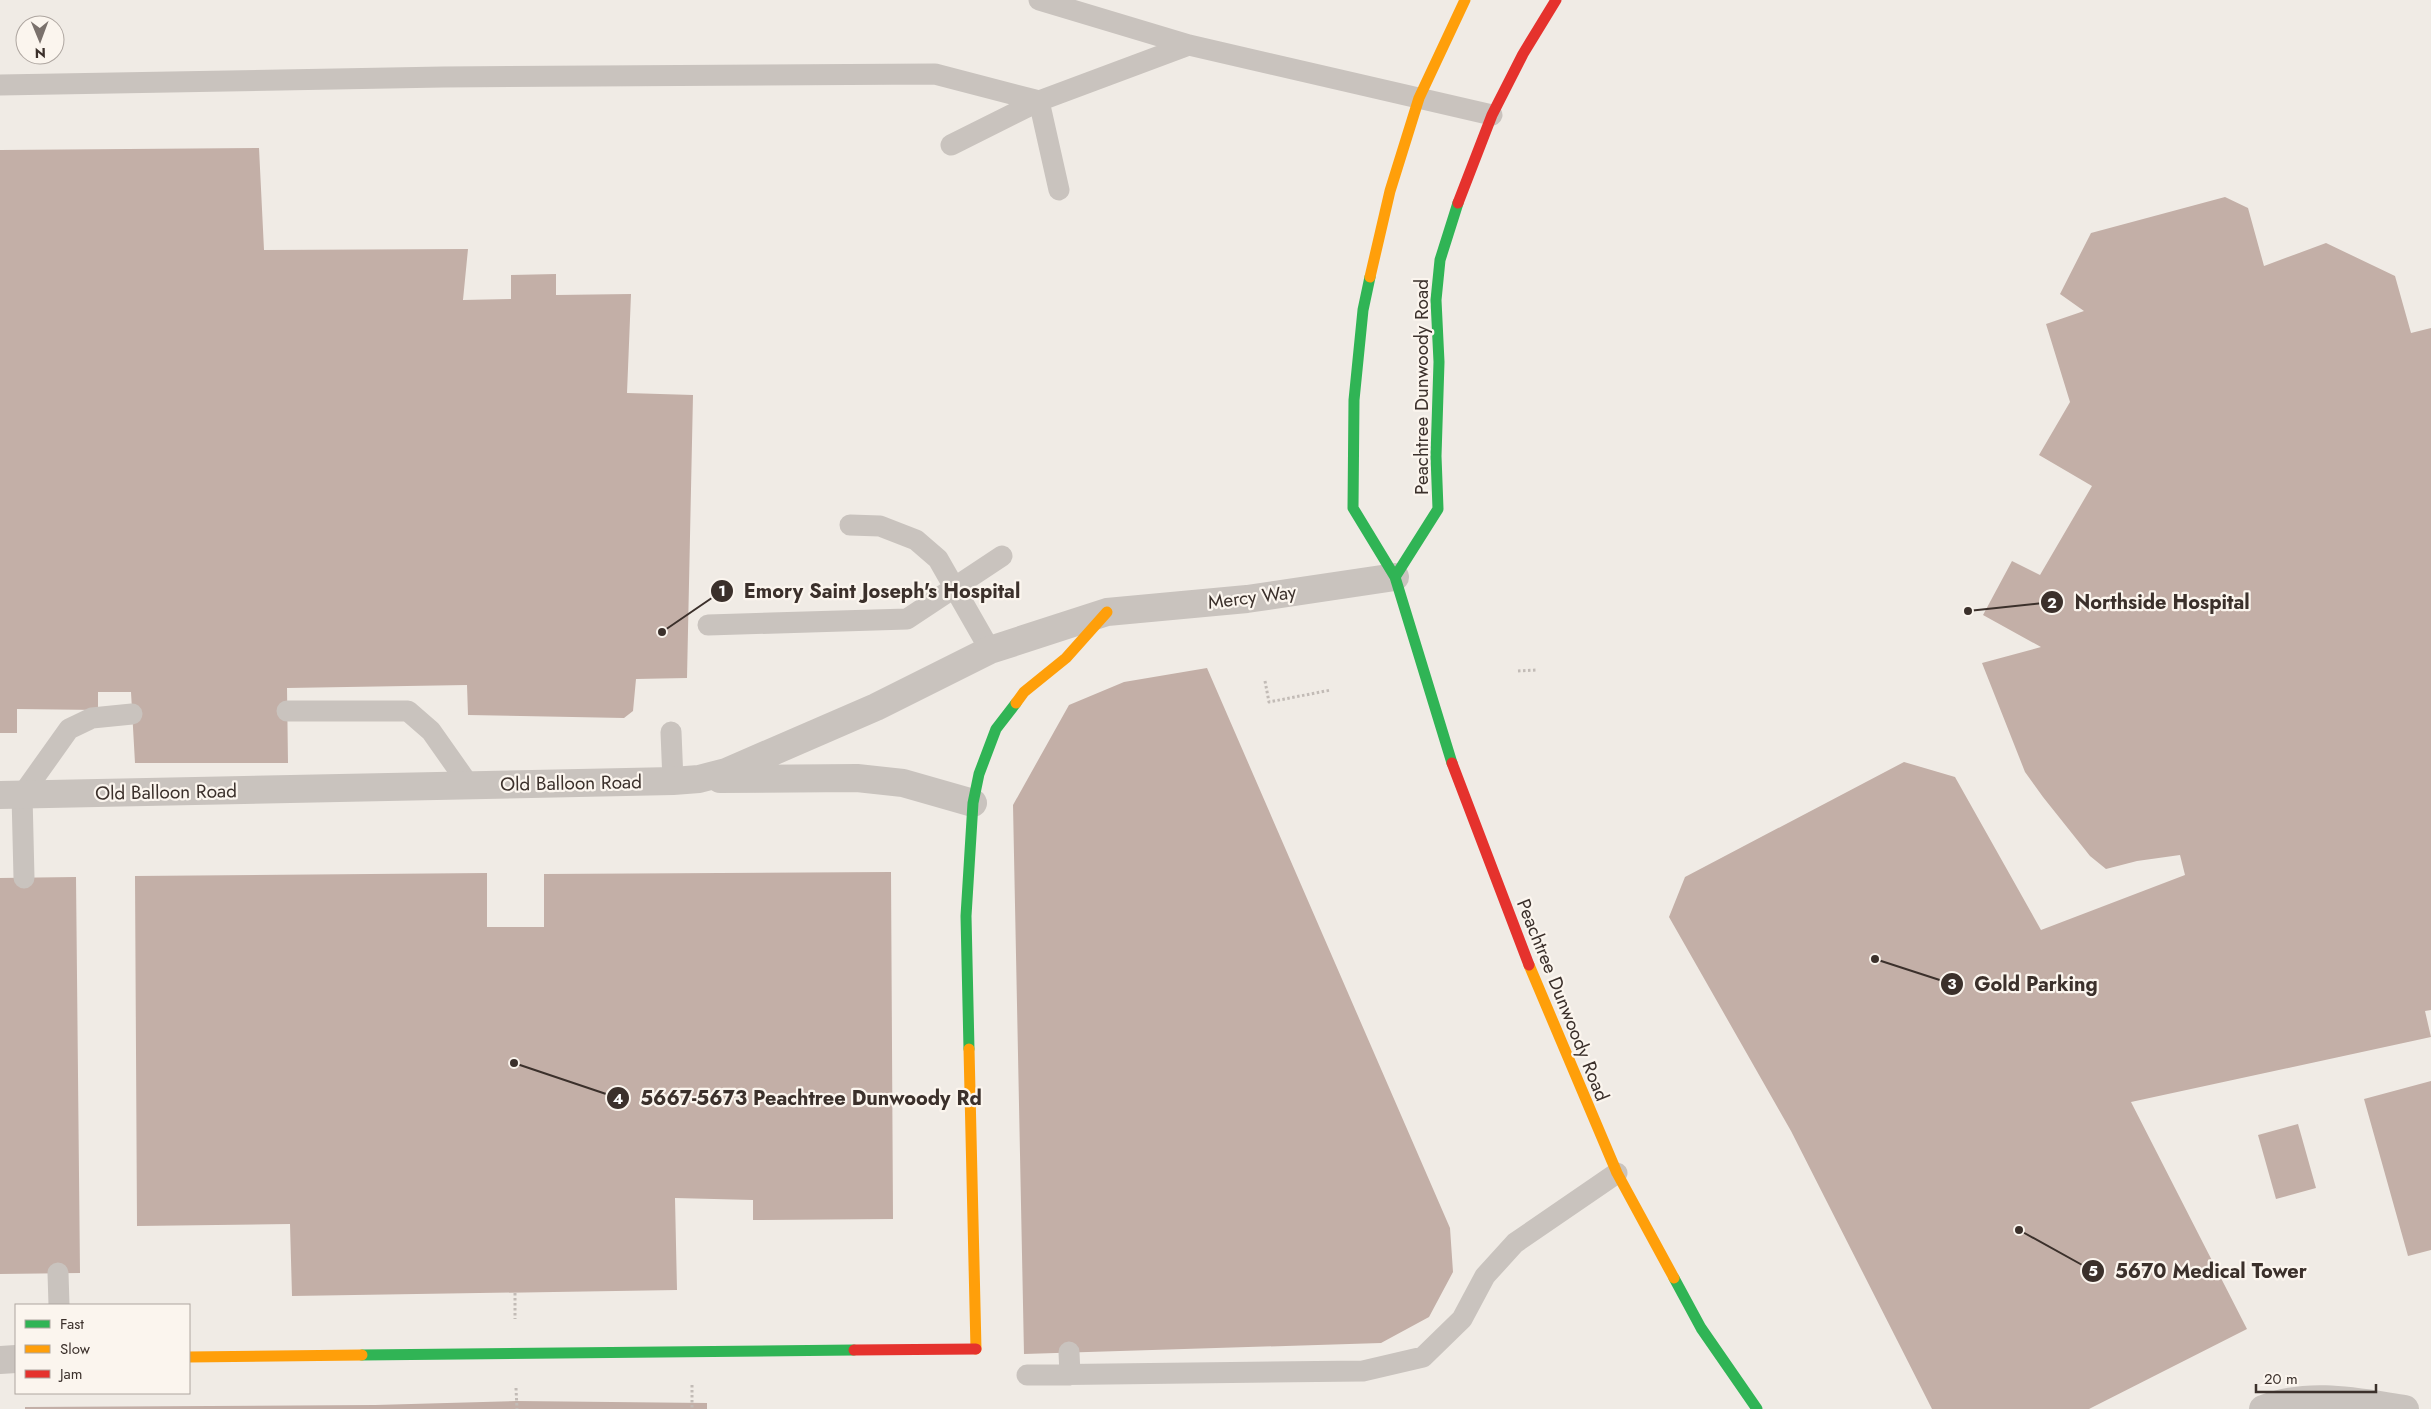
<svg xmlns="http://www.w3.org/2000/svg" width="2431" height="1409" viewBox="0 0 2431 1409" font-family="Jost,sans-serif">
	<rect width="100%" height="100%" fill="#f0ebe5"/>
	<!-- building -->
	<path fill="#c3afa7" d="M 259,148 L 264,250 L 468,249 L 463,300 L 511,299 L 511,275 L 556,274 L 556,295 L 631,294 L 627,393 L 693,395 L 687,678 L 636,679 L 633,711 L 624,718 L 468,715 L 467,685 L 287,688 L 288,763 L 135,763 L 131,692 L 98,692 L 98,710 L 17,709 L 17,733 L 0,733 L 0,150 Z
		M 2225,197 L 2248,208 L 2264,266 L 2326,243 L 2395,276 L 2411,333 L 2431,328 L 2431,1010 L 2425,1011 L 2431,1037 L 2131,1102 L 2247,1329 L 2089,1409 L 1932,1409 L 1791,1131 L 1669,917 L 1685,877 L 1904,762 L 1955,777 L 2041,930 L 2185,875 L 2180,855 L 2137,861 L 2106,869 L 2090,856 L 2043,797 L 2025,772 L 1982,663 L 2041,647 L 1983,615 L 2012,561 L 2040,575 L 2092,486 L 2039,455 L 2070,402 L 2046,324 L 2084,311 L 2060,294 L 2091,233 Z
		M 1207,668 L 1450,1228 L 1453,1272 L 1429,1317 L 1381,1343 L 1024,1354 L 1013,805 L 1069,705 L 1124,682 Z
		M 891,872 L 893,1219 L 753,1220 L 753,1200 L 675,1198 L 677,1290 L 292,1296 L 290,1224 L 137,1226 L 135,876 L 487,873 L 487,927 L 544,927 L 544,874 Z
		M 76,877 L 80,1273 L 0,1274 L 0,878 Z
		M 2431,1081 L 2431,1250 L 2408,1256 L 2364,1099 Z
		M 2298,1124 L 2316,1188 L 2276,1199 L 2258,1135 Z
		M 516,1401 L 707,1403 L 707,1409 L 25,1409 L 25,1407 L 375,1405 Z"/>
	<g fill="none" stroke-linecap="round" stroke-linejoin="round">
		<!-- path -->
		<path stroke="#c2bbb6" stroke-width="3" stroke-dasharray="2.5 2.5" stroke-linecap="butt" d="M 1518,671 L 1537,670
			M 1265,681 L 1269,702 L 1331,690
			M 515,1293 L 515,1319
			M 692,1385 L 692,1409
			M 516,1388 L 517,1409"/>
		<!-- lane -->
		<path stroke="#c9c3be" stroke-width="21" d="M 1039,0 L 1189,45 L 1492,115
			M 0,85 L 443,77 L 935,74 L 1039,101
			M 1039,101 L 1059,190
			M 951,145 L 1039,101 L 1189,45
			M 850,525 L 880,526 L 916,540 L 938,559 L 990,650
			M 708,625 L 907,619 L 1002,556
			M 287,711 L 408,711 L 431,731 L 469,785
			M 671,732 L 673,781
			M 24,878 L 22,795 L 69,729 L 92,718 L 132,714
			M 58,1273 L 59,1305
			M 1069,1352 L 1070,1375
			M 1027,1375 L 1363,1371 L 1423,1357 L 1462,1319 L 1485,1276 L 1515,1243 L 1617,1173"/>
		<!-- street -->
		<path stroke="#c9c3be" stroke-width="28" d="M 720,779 L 857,778 L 903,783 L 973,803
			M 0,795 L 673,781 L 699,779 L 726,772 L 876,707 L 990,650 L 1107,612 L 1247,599 L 1395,577
			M 0,1360 L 16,1359
			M 2263,1409 C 2309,1391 2358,1402 2405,1409"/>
		<!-- fast -->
		<path stroke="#30b455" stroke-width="11" d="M 1370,277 L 1363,310 L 1354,400 L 1353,508 L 1395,577 L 1452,763
			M 1395,577 L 1438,509 L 1436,456 L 1439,362 L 1436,300 L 1440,260 L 1458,203
			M 969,1049 L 966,916 L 973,803 L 979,774 L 996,729 L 1016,703
			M 1674,1278 L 1701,1328 L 1757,1409
			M 362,1355 L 854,1350"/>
		<!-- slow -->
		<path stroke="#ff9f0a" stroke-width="11" d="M 1370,277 L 1390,191 L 1419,98 L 1465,0
			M 1016,703 L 1024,692 L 1066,658 L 1107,612
			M 1529,965 L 1617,1173 L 1674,1278
			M 969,1049 L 976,1349
			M 189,1357 L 362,1355"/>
		<!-- jam -->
		<path stroke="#e5322d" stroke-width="11" d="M 1458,203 L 1492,115 L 1523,54 L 1556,0
			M 1452,763 L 1529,965
			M 854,1350 L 976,1349"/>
	</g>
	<g text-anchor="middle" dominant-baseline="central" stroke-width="4.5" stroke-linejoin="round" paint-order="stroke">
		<!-- street labels -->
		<g font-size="19" fill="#3b302b" stroke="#fbf5ee">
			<text transform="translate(1421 387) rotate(-90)">Peachtree Dunwoody Road</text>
			<text transform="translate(1252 597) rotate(-7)">Mercy Way</text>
			<text transform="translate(571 783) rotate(-1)">Old Balloon Road</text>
			<text transform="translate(166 792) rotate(-1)">Old Balloon Road</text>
			<text transform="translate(1563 1000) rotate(68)">Peachtree Dunwoody Road</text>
		</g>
	</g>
	<!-- callouts -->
	<path fill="none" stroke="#3b302b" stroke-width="2" d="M662 632L722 591M1968 611L2052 602M1875 959L1952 984M514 1063L618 1098M2019 1230L2093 1271"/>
	<g fill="#3b302b" stroke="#fbf5ee" stroke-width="2">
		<circle cx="662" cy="632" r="5"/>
		<circle cx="1968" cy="611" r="5"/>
		<circle cx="1875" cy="959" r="5"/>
		<circle cx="514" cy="1063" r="5"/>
		<circle cx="2019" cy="1230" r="5"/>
		<circle cx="722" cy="591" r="12"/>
		<circle cx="2052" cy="602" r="12"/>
		<circle cx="1952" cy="984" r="12"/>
		<circle cx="618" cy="1098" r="12"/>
		<circle cx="2093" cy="1271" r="12"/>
	</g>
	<g font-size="15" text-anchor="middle" font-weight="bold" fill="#fff">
		<text x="722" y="596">1</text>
		<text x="2052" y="608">2</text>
		<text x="1952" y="989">3</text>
		<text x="618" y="1104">4</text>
		<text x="2093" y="1276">5</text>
	</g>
	<g font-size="20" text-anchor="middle" font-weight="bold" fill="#3b302b" stroke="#fbf5ee" stroke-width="4.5" stroke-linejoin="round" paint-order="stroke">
		<text x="882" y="598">Emory Saint Joseph's Hospital</text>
		<text x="2162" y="609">Northside Hospital</text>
		<text x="2036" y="991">Gold Parking</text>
		<text x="811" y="1105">5667-5673 Peachtree Dunwoody Rd</text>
		<text x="2211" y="1278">5670 Medical Tower</text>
	</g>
	<!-- legend -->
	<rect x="15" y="1304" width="175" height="90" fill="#fbf5ee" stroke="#aea6a0"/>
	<rect x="25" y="1320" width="25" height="8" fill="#30b455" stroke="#aea6a0"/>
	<text x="60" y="1329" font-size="15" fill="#3b302b">Fast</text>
	<rect x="25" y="1345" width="25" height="8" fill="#ff9f0a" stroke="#aea6a0"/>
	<text x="60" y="1354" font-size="15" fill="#3b302b">Slow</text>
	<rect x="25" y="1370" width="25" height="8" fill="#e5322d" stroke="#aea6a0"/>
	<text x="60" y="1379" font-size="15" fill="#3b302b">Jam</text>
	<!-- north arrow -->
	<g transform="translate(40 40) rotate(179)"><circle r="24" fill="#fbf5ee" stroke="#aea6a0"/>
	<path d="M0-4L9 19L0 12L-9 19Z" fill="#7a716c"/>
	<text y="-8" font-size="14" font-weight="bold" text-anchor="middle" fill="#3b302b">N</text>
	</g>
	<!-- scale -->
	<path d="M2256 1384v8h120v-8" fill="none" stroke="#3b302b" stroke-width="2.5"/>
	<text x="2264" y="1384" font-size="15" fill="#3b302b" stroke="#fbf5ee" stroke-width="4" paint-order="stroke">20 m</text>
</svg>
